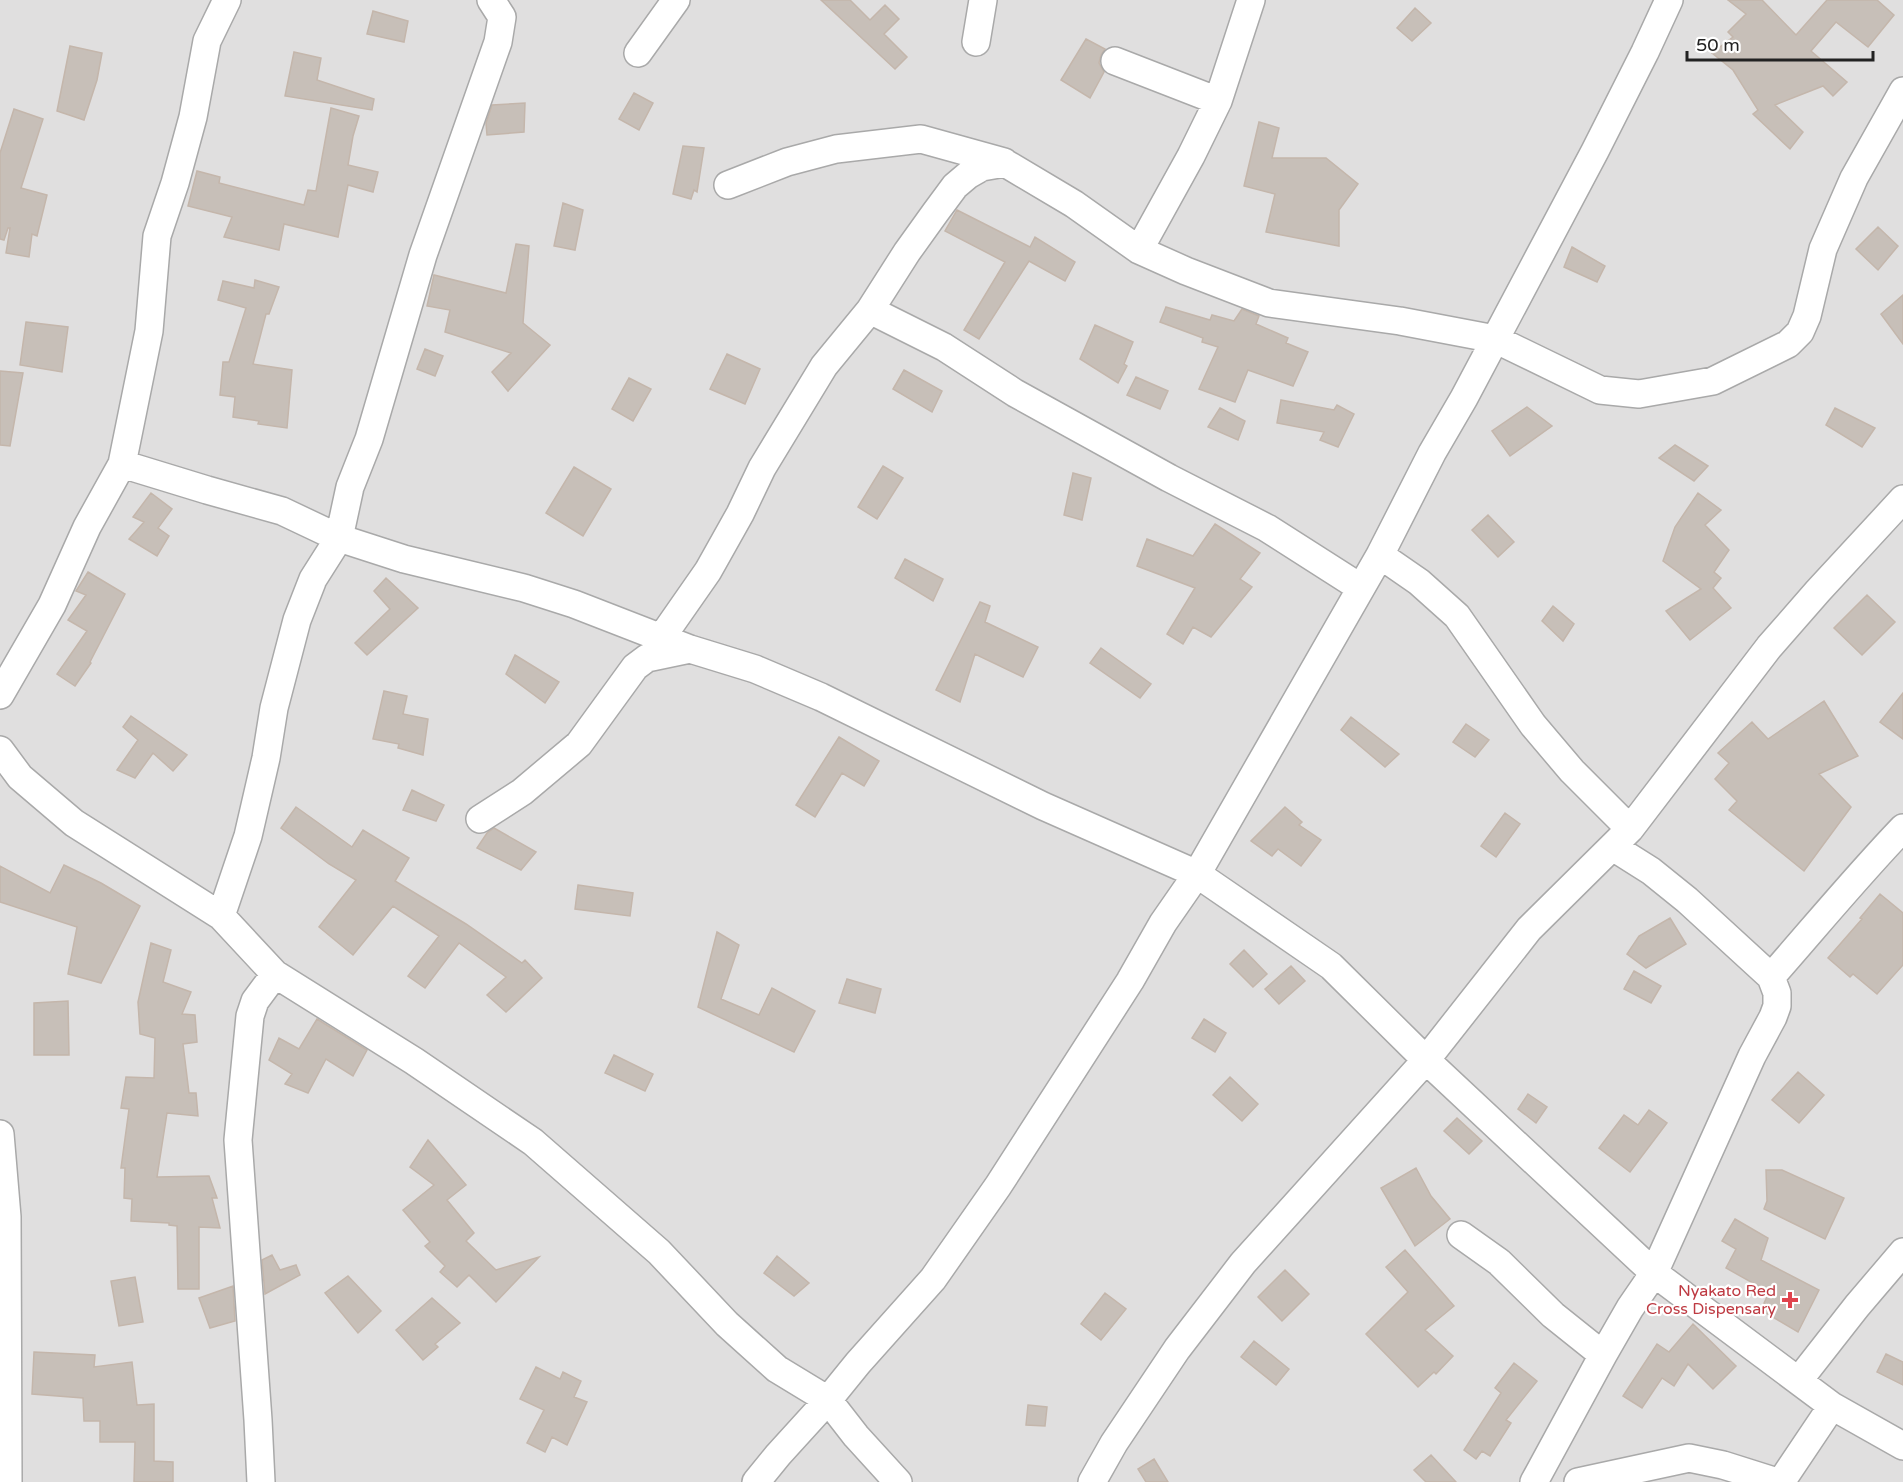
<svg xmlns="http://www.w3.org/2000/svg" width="1903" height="1482" viewBox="0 0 1903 1482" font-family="'Varela Round',sans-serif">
	<rect width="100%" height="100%" fill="#f2efe9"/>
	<!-- residential -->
	<path fill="#e0dfdf" d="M 0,0 L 1903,0 L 1903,1482 L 0,1482 Z"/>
	<!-- building -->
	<path fill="#c7bfb8" stroke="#c4b6ab" stroke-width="1.5" d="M 821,0 L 850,0 L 870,20 L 885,5 L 899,19 L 884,34 L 907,57 L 895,69 Z
		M 1728,0 L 1762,0 L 1796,35 L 1827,0 L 1877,0 L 1894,15 L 1868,47 L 1836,22 L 1811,51 L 1847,82 L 1833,96 L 1823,86 L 1775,105 L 1803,132 L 1790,149 L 1753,114 L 1758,110 L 1733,70 L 1712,53 L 1733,37 L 1728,32 L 1746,14 Z
		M 1415,8 L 1431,23 L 1412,41 L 1397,28 Z
		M 373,11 L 408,21 L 404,42 L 367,34 Z
		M 1086,39 L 1105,49 L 1101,55 L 1099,63 L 1104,72 L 1090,98 L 1061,80 Z
		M 70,46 L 102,53 L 97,80 L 84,120 L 57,111 Z
		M 294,52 L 321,58 L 317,80 L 374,99 L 372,110 L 285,96 Z
		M 634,93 L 653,103 L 639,130 L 619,119 Z
		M 525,103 L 524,132 L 487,135 L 486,123 L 492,105 Z
		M 331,108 L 359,116 L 353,136 L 348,165 L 378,172 L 373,192 L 348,185 L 338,237 L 284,224 L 279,250 L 224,237 L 232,217 L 188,206 L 197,171 L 220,177 L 219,183 L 304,205 L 308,190 L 316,191 Z
		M 14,109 L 43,119 L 21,188 L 47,195 L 37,236 L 32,234 L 29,257 L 6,253 L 10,228 L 8,228 L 4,240 L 0,239 L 0,153 Z
		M 1259,122 L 1279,128 L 1272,158 L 1326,158 L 1358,184 L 1339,210 L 1339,246 L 1266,232 L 1275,194 L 1244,186 Z
		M 683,146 L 704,148 L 697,192 L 694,190 L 691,199 L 673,194 Z
		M 563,203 L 583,210 L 575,250 L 554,246 Z
		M 957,210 L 1030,247 L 1035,237 L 1075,262 L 1065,281 L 1029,261 L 979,339 L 964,330 L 1005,262 L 945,231 Z
		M 1878,227 L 1898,246 L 1878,270 L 1856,249 Z
		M 516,244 L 529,246 L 523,323 L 550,345 L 508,391 L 492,372 L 511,353 L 445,332 L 450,310 L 427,306 L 434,275 L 506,293 Z
		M 1572,247 L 1605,266 L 1597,282 L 1564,267 Z
		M 255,280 L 279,287 L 269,314 L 266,314 L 253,364 L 292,370 L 287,428 L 258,424 L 259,421 L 233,417 L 235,397 L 220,395 L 223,362 L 229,362 L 246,308 L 218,300 L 223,281 L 254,288 Z
		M 1903,295 L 1903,344 L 1881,314 Z
		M 1166,307 L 1210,320 L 1212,315 L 1234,321 L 1242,309 L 1259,316 L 1256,324 L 1288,338 L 1286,343 L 1308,352 L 1293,386 L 1248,370 L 1235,402 L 1199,389 L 1218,347 L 1202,342 L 1203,338 L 1160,322 Z
		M 26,322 L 68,327 L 62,372 L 20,365 Z
		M 1095,325 L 1133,342 L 1124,364 L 1127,366 L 1118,383 L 1080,359 Z
		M 425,349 L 443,356 L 435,376 L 417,369 Z
		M 727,354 L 760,369 L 745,404 L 710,389 Z
		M 904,370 L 942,391 L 932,412 L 893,389 Z
		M 0,371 L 23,373 L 10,446 L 0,445 Z
		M 1136,377 L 1168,391 L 1160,409 L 1127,395 Z
		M 629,378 L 651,389 L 633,421 L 612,409 Z
		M 1281,400 L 1334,410 L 1337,405 L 1354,414 L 1338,447 L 1320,440 L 1324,432 L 1277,423 Z
		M 1527,407 L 1552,426 L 1510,456 L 1492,431 Z
		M 1220,408 L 1245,421 L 1238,440 L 1208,427 Z
		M 1835,408 L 1875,428 L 1862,447 L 1826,425 Z
		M 1675,445 L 1708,466 L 1694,481 L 1659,458 Z
		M 883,466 L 903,478 L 877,519 L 858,507 Z
		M 574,467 L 611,489 L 583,536 L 546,513 Z
		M 1073,473 L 1091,478 L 1082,520 L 1064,515 Z
		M 151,493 L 172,509 L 158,528 L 169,536 L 157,556 L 129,539 L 144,522 L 133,517 Z
		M 1698,493 L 1721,510 L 1705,525 L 1729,550 L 1714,572 L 1721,578 L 1713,588 L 1731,608 L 1690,640 L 1666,611 L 1701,589 L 1663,561 L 1675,527 Z
		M 1488,515 L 1514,542 L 1498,557 L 1472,530 Z
		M 1215,524 L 1260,553 L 1240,579 L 1252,587 L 1211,637 L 1193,627 L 1183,644 L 1167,634 L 1195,588 L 1137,566 L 1147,539 L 1193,556 Z
		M 905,559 L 943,579 L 933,601 L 895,578 Z
		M 88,572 L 125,594 L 90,662 L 91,663 L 75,686 L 57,674 L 87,631 L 68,620 L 86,595 L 76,591 Z
		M 386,578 L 418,608 L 367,655 L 355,643 L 390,609 L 374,591 Z
		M 1867,595 L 1895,622 L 1862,655 L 1834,628 Z
		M 980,602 L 990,606 L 985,622 L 1038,647 L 1023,677 L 975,654 L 960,702 L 936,690 Z
		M 1553,606 L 1574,624 L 1563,641 L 1542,621 Z
		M 1101,648 L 1151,684 L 1140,698 L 1090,663 Z
		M 515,655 L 559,682 L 545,703 L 506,674 Z
		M 384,691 L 407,696 L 403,714 L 428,719 L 423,755 L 398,748 L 399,744 L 373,739 Z
		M 1903,693 L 1903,739 L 1880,722 Z
		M 1824,701 L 1858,756 L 1819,774 L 1851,807 L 1804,871 L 1729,810 L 1737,801 L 1715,779 L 1729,763 L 1718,753 L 1752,722 L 1768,739 Z
		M 131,716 L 187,755 L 173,771 L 153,753 L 135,778 L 117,770 L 138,740 L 123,727 Z
		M 1351,717 L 1399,754 L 1385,767 L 1341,730 Z
		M 1466,724 L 1489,740 L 1475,757 L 1453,742 Z
		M 839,737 L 879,761 L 864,786 L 842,773 L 815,817 L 796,805 Z
		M 412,790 L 444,805 L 436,821 L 403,810 Z
		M 296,807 L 352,847 L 363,830 L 409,858 L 395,881 L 466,924 L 522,963 L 525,960 L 542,978 L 506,1012 L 487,995 L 506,977 L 459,943 L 425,988 L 408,976 L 439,936 L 393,906 L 353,955 L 319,927 L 356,880 L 329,864 L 281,828 Z
		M 1285,807 L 1302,822 L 1299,825 L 1321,840 L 1301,866 L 1278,849 L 1272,856 L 1251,841 Z
		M 1505,813 L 1520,824 L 1496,857 L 1481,846 Z
		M 494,828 L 536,852 L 521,870 L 477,848 L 487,833 Z
		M 64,865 L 101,883 L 140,906 L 101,983 L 68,974 L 77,927 L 0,902 L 0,866 L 50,893 Z
		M 578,885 L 633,893 L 630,916 L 575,909 Z
		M 1880,894 L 1903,913 L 1903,965 L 1877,994 L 1853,974 L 1850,977 L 1828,958 L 1862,919 L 1860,918 Z
		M 1670,918 L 1686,944 L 1646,968 L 1627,954 L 1639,936 Z
		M 717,932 L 739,945 L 721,999 L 759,1015 L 772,988 L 815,1011 L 794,1052 L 698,1007 Z
		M 151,943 L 171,950 L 163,982 L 191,992 L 182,1014 L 195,1015 L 197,1042 L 183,1044 L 189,1093 L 196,1093 L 198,1116 L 167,1113 L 157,1177 L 209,1176 L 217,1198 L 212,1198 L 220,1228 L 199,1227 L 199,1289 L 178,1289 L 177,1226 L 169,1225 L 169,1223 L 131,1221 L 132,1199 L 124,1198 L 125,1168 L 121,1168 L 129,1109 L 121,1108 L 126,1077 L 154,1078 L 155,1038 L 140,1034 L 138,1002 Z
		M 1244,950 L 1267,974 L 1253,987 L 1230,964 Z
		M 1291,966 L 1305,981 L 1279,1004 L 1265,989 Z
		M 1634,971 L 1661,986 L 1651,1003 L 1624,989 Z
		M 847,979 L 881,989 L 875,1013 L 839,1003 Z
		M 68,1001 L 69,1055 L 34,1055 L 34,1003 Z
		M 317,1019 L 367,1050 L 353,1076 L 326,1059 L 308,1093 L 285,1084 L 292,1074 L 269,1060 L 279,1038 L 299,1049 Z
		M 1204,1019 L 1226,1033 L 1215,1052 L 1192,1038 Z
		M 614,1055 L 653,1074 L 645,1091 L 605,1073 Z
		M 1798,1072 L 1824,1095 L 1799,1123 L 1772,1100 Z
		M 1230,1077 L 1258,1104 L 1242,1121 L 1213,1095 Z
		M 1528,1094 L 1547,1107 L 1536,1123 L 1518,1109 Z
		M 1649,1110 L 1667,1123 L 1630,1172 L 1599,1148 L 1624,1115 L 1638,1125 Z
		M 1457,1118 L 1482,1141 L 1469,1154 L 1444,1131 Z
		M 428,1140 L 466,1185 L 447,1200 L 474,1233 L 466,1241 L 496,1270 L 539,1257 L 496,1302 L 469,1275 L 457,1287 L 440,1272 L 445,1266 L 425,1246 L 430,1242 L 403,1210 L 434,1185 L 410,1167 Z
		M 1416,1168 L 1431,1196 L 1450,1219 L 1415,1246 L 1381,1188 Z
		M 1766,1170 L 1782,1170 L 1844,1198 L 1825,1239 L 1764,1209 L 1767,1201 Z
		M 1735,1219 L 1768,1238 L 1761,1260 L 1819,1290 L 1798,1332 L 1761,1310 L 1769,1292 L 1726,1268 L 1736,1249 L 1722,1241 Z
		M 1405,1250 L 1454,1306 L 1425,1330 L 1453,1356 L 1436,1374 L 1434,1372 L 1418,1387 L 1366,1334 L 1408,1292 L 1386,1267 Z
		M 272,1255 L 280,1270 L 296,1265 L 300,1275 L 265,1294 L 262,1260 Z
		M 777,1256 L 809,1283 L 794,1296 L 764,1273 Z
		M 1285,1270 L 1309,1294 L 1282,1321 L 1258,1297 Z
		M 348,1276 L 381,1311 L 358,1333 L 325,1293 Z
		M 135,1277 L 143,1322 L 119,1326 L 111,1281 Z
		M 233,1286 L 235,1321 L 210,1328 L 199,1298 Z
		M 1105,1293 L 1126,1309 L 1101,1340 L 1081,1324 Z
		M 432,1298 L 460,1323 L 435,1344 L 438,1347 L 423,1360 L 396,1330 Z
		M 1693,1324 L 1736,1366 L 1713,1389 L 1688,1364 L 1674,1386 L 1662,1378 L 1642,1408 L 1623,1396 L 1657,1344 L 1669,1352 Z
		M 1254,1341 L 1289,1369 L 1276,1385 L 1241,1357 Z
		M 34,1352 L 95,1355 L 94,1367 L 132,1362 L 137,1405 L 154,1404 L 154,1461 L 173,1462 L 173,1482 L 134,1482 L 135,1442 L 100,1442 L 100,1421 L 84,1421 L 83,1398 L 32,1394 Z
		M 1886,1354 L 1903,1362 L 1903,1385 L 1877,1372 Z
		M 1514,1363 L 1537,1381 L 1506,1420 L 1511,1423 L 1490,1456 L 1482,1451 L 1476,1459 L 1464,1450 L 1501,1393 L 1495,1388 Z
		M 536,1367 L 560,1379 L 563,1372 L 581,1381 L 574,1397 L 587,1402 L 567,1445 L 552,1437 L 545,1452 L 527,1443 L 544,1410 L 520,1399 Z
		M 1028,1405 L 1047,1407 L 1045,1426 L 1026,1425 Z
		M 1431,1455 L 1456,1482 L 1426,1482 L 1414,1470 Z
		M 1154,1459 L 1168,1482 L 1146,1482 L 1138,1469 Z"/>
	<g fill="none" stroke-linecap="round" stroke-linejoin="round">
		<defs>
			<path id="street" d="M 976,42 L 983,0
				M 638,53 L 676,0
				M 1115,61 L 1218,101
				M 728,185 L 787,162 L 836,149 L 921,139 L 1004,162
				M 1139,250 L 1191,156 L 1218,101 L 1251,0
				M 870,310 L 944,347 L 1015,393 L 1169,478 L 1267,528 L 1361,588
				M 122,464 L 207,490 L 282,511 L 339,538 L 404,559 L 524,588 L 574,604 L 690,649 L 755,669 L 821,697 L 1043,806 L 1197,874 L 1331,966 L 1426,1060 L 1654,1273 L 1832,1406 L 1903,1446
				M 1380,555 L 1419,582 L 1457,616 L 1533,725 L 1572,771 L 1630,829
				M 662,637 L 708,571 L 740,514 L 762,468 L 824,366 L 870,310 L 907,252 L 935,213 L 955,186 L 968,175 L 982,167 L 1005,163 L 1074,204 L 1139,250 L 1186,271 L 1269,303 L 1400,321 L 1495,339 L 1600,390 L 1639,394 L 1713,381 L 1788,344 L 1800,332 L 1807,316 L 1823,249 L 1854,178 L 1903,91
				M 0,695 L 52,605 L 87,527 L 122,464 L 149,331 L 157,236 L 175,183 L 193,117 L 207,41 L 227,0
				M 0,750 L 20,777 L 74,823 L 221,916 L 275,974 L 414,1061 L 533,1142 L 659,1252 L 727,1324 L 777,1369 L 828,1400 L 856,1436 L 898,1482
				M 480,819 L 522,792 L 579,744 L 635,667 L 647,658 L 690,649
				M 221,916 L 248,836 L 266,758 L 274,708 L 297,620 L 313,579 L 339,538 L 350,487 L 369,439 L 423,255 L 498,42 L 502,17 L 491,0
				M 1771,977 C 1815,927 1857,876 1903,828
				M 0,1134 L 7,1217 L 8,1482
				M 1461,1235 L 1499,1262 L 1553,1315 L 1603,1355
				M 1799,1380 L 1857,1306 L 1903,1252
				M 261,1482 L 258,1420 L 238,1140 L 250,1016 L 255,1001 L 275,974
				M 756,1482 L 778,1455 L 828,1400 L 858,1363 L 933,1279 L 998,1186 L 1130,981 L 1163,923 L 1197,874 L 1380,555 L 1432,453 L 1464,398 L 1595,151 L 1645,52 L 1669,0
				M 1092,1482 L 1114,1443 L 1177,1349 L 1243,1263 L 1426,1060 L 1529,929 L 1630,829 L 1769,647 L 1818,591 L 1903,499
				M 1534,1482 L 1603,1355 L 1630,1308 L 1654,1273 L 1752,1056 L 1773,1017 L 1777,1006 L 1777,993 L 1771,977 L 1687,900 L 1651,871 L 1613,847
				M 1578,1482 L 1689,1458 L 1723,1465 L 1777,1482
				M 1781,1482 L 1832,1406"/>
		</defs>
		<!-- street casing -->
		<use href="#street" stroke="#a9a9a9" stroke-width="30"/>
		<!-- street -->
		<use href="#street" stroke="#fff" stroke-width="27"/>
	</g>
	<!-- markers -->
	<path fill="#e0444e" stroke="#fff" stroke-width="2" d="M1787 1291h6v6h6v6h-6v6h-6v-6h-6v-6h6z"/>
	<g text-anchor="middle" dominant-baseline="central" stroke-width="4.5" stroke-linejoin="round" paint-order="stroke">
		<!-- health labels -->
		<g font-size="16" fill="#be3a42" stroke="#fff" text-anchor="end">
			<text x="1776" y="1291">Nyakato Red<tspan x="1776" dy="18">Cross Dispensary</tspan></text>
		</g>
	</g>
	<!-- scale -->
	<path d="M1687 51v9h186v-9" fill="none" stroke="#222222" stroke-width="3"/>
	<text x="1696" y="51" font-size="18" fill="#222222" stroke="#ffffff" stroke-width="4.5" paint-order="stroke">50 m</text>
</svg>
